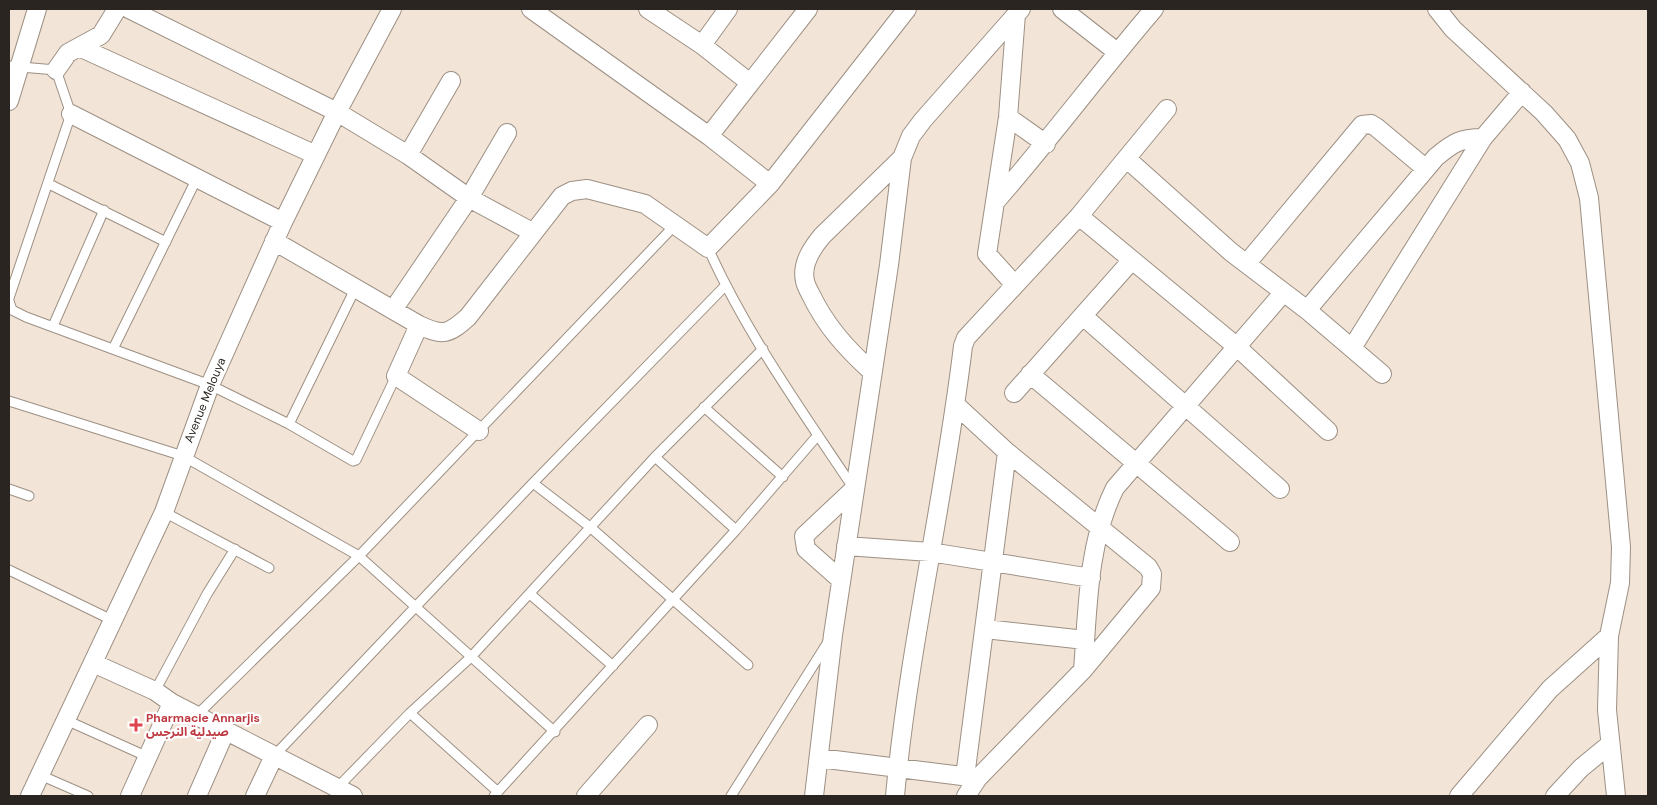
<svg xmlns="http://www.w3.org/2000/svg" width="1657" height="805" viewBox="0 0 1657 805" font-family="'DM Sans','Noto Sans Arabic',sans-serif">
	<rect width="100%" height="100%" fill="#f2e4d6"/>
	<g fill="none" stroke-linecap="round" stroke-linejoin="round">
		<defs>
			<path id="lane" d="M 9,66 L 56,70 L 71,114 L 9,298
				M 49,184 L 166,242
				M 708,248 C 746,333 802,411 854,489
				M 9,301 L 12,310 L 26,317 L 210,385 L 289,424 L 353,461 L 356,460 L 396,376
				M 53,326 L 104,210
				M 113,349 L 197,178
				M 9,401 L 183,456 L 359,556 L 555,732
				M 704,407 L 783,477
				M 289,424 L 356,287
				M 655,457 L 736,530
				M 533,483 L 590,527 L 748,665
				M 9,489 L 29,496
				M 164,512 L 269,568
				M 9,570 L 114,621
				M 530,594 L 613,666
				M 155,691 L 207,594 L 235,549
				M 410,713 L 498,792
				M 197,715 L 359,556 L 676,224
				M 66,720 L 148,757
				M 274,756 L 533,483 L 725,286
				M 40,775 L 88,796
				M 337,788 L 410,713 L 471,657 L 655,457 L 763,349
				M 494,796 L 736,530 L 818,435
				M 731,796 L 828,642"/>
			<path id="street" d="M 129,9 L 337,112 L 408,155 L 469,198 L 532,232
				M 531,9 L 709,136 L 770,184
				M 648,9 L 702,45 L 750,83
				M 1062,9 L 1117,52
				M 1437,9 L 1453,29 L 1544,113 L 1567,139 L 1580,163 L 1589,198 L 1621,547 L 1620,583 L 1609,636 L 1607,710 L 1616,796
				M 702,45 L 728,9
				M 79,47 L 316,155
				M 56,70 L 68,53 L 101,35 L 117,9
				M 9,101 L 37,9
				M 71,114 L 283,222
				M 1008,117 L 1046,144
				M 709,136 L 808,9
				M 408,155 L 451,81
				M 1127,159 L 1231,252 L 1307,310 L 1382,374
				M 997,200 C 1051,138 1100,72 1154,9
				M 1079,216 L 1236,346 L 1328,431
				M 274,241 L 419,325 C 443,336 448,335 468,317 L 562,196 L 572,191 L 587,189 L 645,204 L 708,248 L 770,184 L 907,9
				M 1247,263 L 1362,125 L 1371,124 L 1376,127 L 1425,168
				M 1015,285 L 987,254 L 1008,117 L 1016,14
				M 393,310 L 469,198 L 507,133
				M 1307,310 L 1436,157 C 1453,143 1460,138 1483,138
				M 1083,316 L 1280,489
				M 419,325 L 396,376 L 479,431
				M 1352,348 L 1483,138 L 1522,92
				M 871,371 C 846,348 826,326 811,295 C 809,291 806,286 805,281 C 801,264 812,248 822,236 L 902,158
				M 1030,374 L 1230,542
				M 1014,393 L 1132,260
				M 846,546 L 930,552 L 1091,578
				M 841,580 L 806,549 L 804,536 L 854,489
				M 985,629 L 1085,640
				M 93,663 L 155,691 L 172,703 L 353,796
				M 1083,670 C 1088,609 1087,544 1115,488 L 1283,293
				M 819,758 L 978,778 L 1083,670 L 1151,588 L 1152,574 L 1148,567 L 1007,452 L 956,405
				M 965,777 L 1007,452
				M 30,796 L 164,512 L 210,385 L 283,222 L 337,112 L 392,9
				M 130,796 L 172,703
				M 197,796 L 226,730
				M 255,796 L 274,756
				M 586,796 L 648,725
				M 814,796 L 833,635 L 889,265 L 902,158 L 911,136 L 923,120 L 1021,9
				M 895,796 C 909,645 945,497 963,346 L 966,338 L 1079,216 L 1167,109
				M 966,796 L 978,778
				M 1459,796 L 1550,689 L 1609,636
				M 1555,796 L 1581,768 L 1609,745"/>
		</defs>
		<!-- lane casing -->
		<use href="#lane" stroke="#9d9084" stroke-width="11"/>
		<!-- street casing -->
		<use href="#street" stroke="#9d9084" stroke-width="20"/>
		<!-- lane -->
		<use href="#lane" stroke="#fff" stroke-width="9"/>
		<!-- street -->
		<use href="#street" stroke="#fff" stroke-width="18"/>
	</g>
	<!-- markers -->
	<path fill="#e0444e" stroke="#fff" stroke-width="2" d="M133.5 717.5h5v5h5v5h-5v5h-5v-5h-5v-5h5z"/>
	<g text-anchor="middle" dominant-baseline="central" stroke-width="4.5" stroke-linejoin="round" paint-order="stroke">
		<!-- street labels -->
		<g font-size="12" fill="#2a2520" stroke="#fff">
			<text transform="translate(205 400) rotate(-68)">Avenue Melouya</text>
		</g>
		<!-- health labels -->
		<g font-size="12" font-weight="bold" fill="#be3a42" stroke="#fff" text-anchor="start">
			<text x="146" y="718">Pharmacie Annarjis<tspan x="146" dy="14">صيدلية النرجس</tspan></text>
		</g>
	</g>
	<!-- border -->
	<rect width="1657" height="805" fill="none" stroke="#2a2520" stroke-width="20"/>
</svg>
